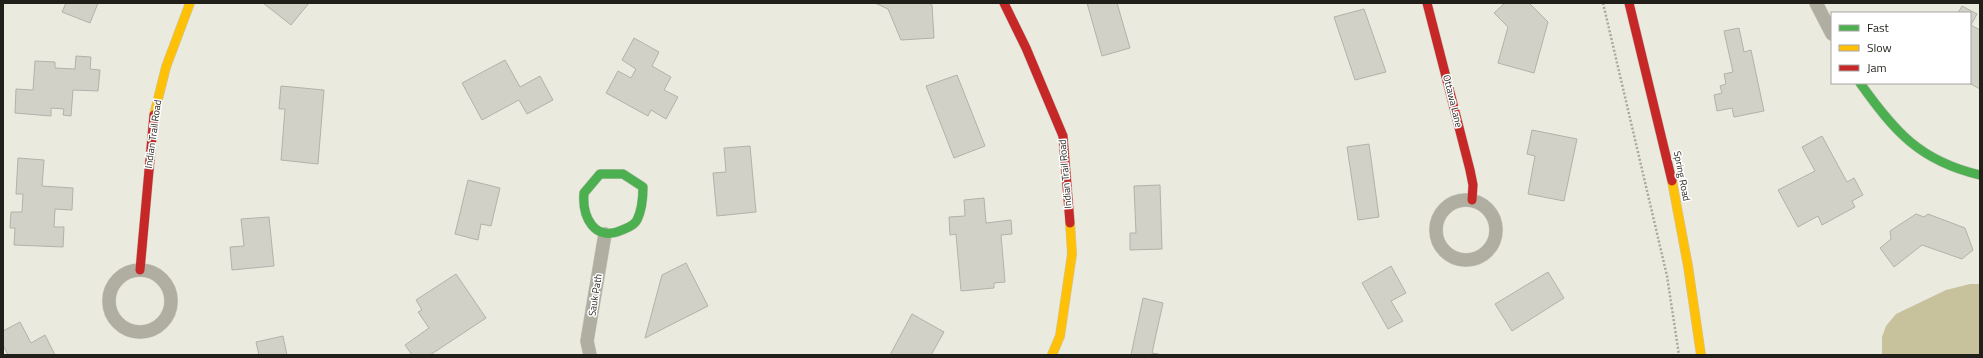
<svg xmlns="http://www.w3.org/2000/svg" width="1983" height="358" viewBox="0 0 1983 358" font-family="'Titillium Web',sans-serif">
	<rect width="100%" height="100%" fill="#ebeadf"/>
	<!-- water -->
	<path fill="#c7c19c" d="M 1970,284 L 1980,284 L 1980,355 L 1882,355 L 1882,337 L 1886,326 L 1896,314 L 1946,290 Z"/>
	<!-- building -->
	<path fill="#d2d1c8" stroke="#b3b2aa" d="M 66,3 L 98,3 L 90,23 L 62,12 Z
		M 263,3 L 309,3 L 291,25 Z
		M 875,3 L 928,3 L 932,5 L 934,38 L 901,40 L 888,9 Z
		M 1087,3 L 1117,3 L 1130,48 L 1102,56 Z
		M 1505,3 L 1529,3 L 1548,22 L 1534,73 L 1498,63 L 1508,27 L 1494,13 Z
		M 1962,6 L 1977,14 L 1971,25 L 1980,30 L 1980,89 L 1969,83 L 1970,13 L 1958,13 Z
		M 1364,9 L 1386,72 L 1355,80 L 1334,17 Z
		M 1739,28 L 1744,52 L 1751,50 L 1764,111 L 1734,117 L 1732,108 L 1717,111 L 1714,95 L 1722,93 L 1720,86 L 1726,84 L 1724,74 L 1733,72 L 1724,31 Z
		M 634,38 L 659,52 L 652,66 L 671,77 L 664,90 L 678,97 L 666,119 L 651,110 L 648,116 L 606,93 L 618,71 L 631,78 L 636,69 L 622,60 Z
		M 76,56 L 91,57 L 90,69 L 100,70 L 98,91 L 73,90 L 71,116 L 63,115 L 64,109 L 51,108 L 51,116 L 15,113 L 16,89 L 33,90 L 35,61 L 55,62 L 55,68 L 75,69 Z
		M 505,60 L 520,87 L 540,76 L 553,100 L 527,114 L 519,100 L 482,120 L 462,83 Z
		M 957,75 L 985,146 L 954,158 L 926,86 Z
		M 281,86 L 324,90 L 318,164 L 281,160 L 285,109 L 279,109 Z
		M 1532,130 L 1577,139 L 1564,201 L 1528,194 L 1535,156 L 1527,154 Z
		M 1822,136 L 1847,182 L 1854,178 L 1863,195 L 1852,201 L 1855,207 L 1822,225 L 1818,216 L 1798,227 L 1778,190 L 1815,171 L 1802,147 Z
		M 1369,144 L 1379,217 L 1358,220 L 1347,147 Z
		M 750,146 L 756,212 L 717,216 L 713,173 L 726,172 L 724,148 Z
		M 18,158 L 44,160 L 42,186 L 73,188 L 72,210 L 55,209 L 54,227 L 64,227 L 63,247 L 14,245 L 15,228 L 10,228 L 11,212 L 22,212 L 23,194 L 16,194 Z
		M 468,180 L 500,188 L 491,226 L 481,224 L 478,240 L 455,234 Z
		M 1160,185 L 1162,249 L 1130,250 L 1130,233 L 1136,233 L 1134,186 Z
		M 984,198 L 986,223 L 1011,220 L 1012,234 L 1001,235 L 1005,282 L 994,283 L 994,288 L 961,291 L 956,234 L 950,235 L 949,217 L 965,216 L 964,200 Z
		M 1916,214 L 1924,217 L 1928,214 L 1965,228 L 1973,250 L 1962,259 L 1922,245 L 1894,267 L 1880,248 L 1891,239 L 1890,231 Z
		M 269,217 L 274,266 L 232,270 L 230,247 L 244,246 L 241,219 Z
		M 686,263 L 708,306 L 645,338 L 662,275 Z
		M 1391,266 L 1406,293 L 1391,301 L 1403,321 L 1388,329 L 1362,283 Z
		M 1548,272 L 1564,298 L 1512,331 L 1495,304 Z
		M 456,274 L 486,318 L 430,355 L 412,355 L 405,345 L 429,328 L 418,312 L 422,310 L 416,300 Z
		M 1143,298 L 1163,303 L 1152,353 L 1163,355 L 1131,355 Z
		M 912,314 L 944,332 L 931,355 L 890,355 Z
		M 20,322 L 31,343 L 45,335 L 55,355 L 8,355 L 3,345 L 3,331 Z
		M 283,336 L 287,355 L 259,355 L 256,342 Z"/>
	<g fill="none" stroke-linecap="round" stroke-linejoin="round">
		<defs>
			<path id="street" d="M 1816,3 L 1832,34
				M1436 230a30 30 0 1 1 60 0a30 30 0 1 1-60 0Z
				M109 301a31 31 0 1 1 62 0a31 31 0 1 1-62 0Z
				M 590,355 L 587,341 L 605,234"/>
			<path id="fast" d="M 1860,83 C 1895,132 1920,161 1980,175
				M 600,174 L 623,174 L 643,187 C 643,198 642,210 637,220 C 634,226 627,228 622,230 C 594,243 582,216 584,193 Z"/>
			<path id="slow" d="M 154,115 L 166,67 L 190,3
				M 1672,181 L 1688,266 L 1701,355
				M 1052,355 L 1060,336 L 1072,254 L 1070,223"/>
			<path id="jam" d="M 1004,3 L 1026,48 L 1063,136 L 1070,223
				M 1427,3 L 1470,170 L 1473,185 L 1472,200
				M 1629,3 L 1672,181
				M 140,270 L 154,115"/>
		</defs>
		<!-- street casing -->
		<use href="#street" stroke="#c6c5bc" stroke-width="14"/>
		<!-- fast casing -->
		<use href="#fast" stroke="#c6c5bc" stroke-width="10"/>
		<!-- slow casing -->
		<use href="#slow" stroke="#c6c5bc" stroke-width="10"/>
		<!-- jam casing -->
		<use href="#jam" stroke="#c6c5bc" stroke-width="10"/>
		<!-- path -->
		<path stroke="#aaa89d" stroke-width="2.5" stroke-dasharray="2 2" stroke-linecap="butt" d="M 1603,3 L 1667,276 L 1679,355"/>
		<!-- street -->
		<use href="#street" stroke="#b0aea1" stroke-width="13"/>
		<!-- fast -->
		<use href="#fast" stroke="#4caf50" stroke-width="9"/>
		<!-- slow -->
		<use href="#slow" stroke="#ffc107" stroke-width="9"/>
		<!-- jam -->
		<use href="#jam" stroke="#c62828" stroke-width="9"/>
	</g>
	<g text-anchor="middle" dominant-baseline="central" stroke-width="3" stroke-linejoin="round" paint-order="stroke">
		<!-- street labels -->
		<g font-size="10" fill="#201f19" stroke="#fff">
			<text transform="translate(1453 101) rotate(76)">Ottawa Lane</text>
			<text transform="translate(153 134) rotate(-82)">Indian Trail Road</text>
			<text transform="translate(1065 174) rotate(-95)">Indian Trail Road</text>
			<text transform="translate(1682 176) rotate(79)">Spring Road</text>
			<text transform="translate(595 295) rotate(-81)">Sauk Path</text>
		</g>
	</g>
	<!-- border -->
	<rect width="1983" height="358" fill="none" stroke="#201f19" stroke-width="8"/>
	<!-- legend -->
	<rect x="1831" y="12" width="140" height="72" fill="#ffffff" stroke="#a6a5a3"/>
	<rect x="1839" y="25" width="20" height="6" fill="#4caf50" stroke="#a6a5a3"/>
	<text x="1867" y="32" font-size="12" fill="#201f19">Fast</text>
	<rect x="1839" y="45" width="20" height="6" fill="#ffc107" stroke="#a6a5a3"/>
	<text x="1867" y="52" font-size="12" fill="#201f19">Slow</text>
	<rect x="1839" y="65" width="20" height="6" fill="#c62828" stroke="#a6a5a3"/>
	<text x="1867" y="72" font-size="12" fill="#201f19">Jam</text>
</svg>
